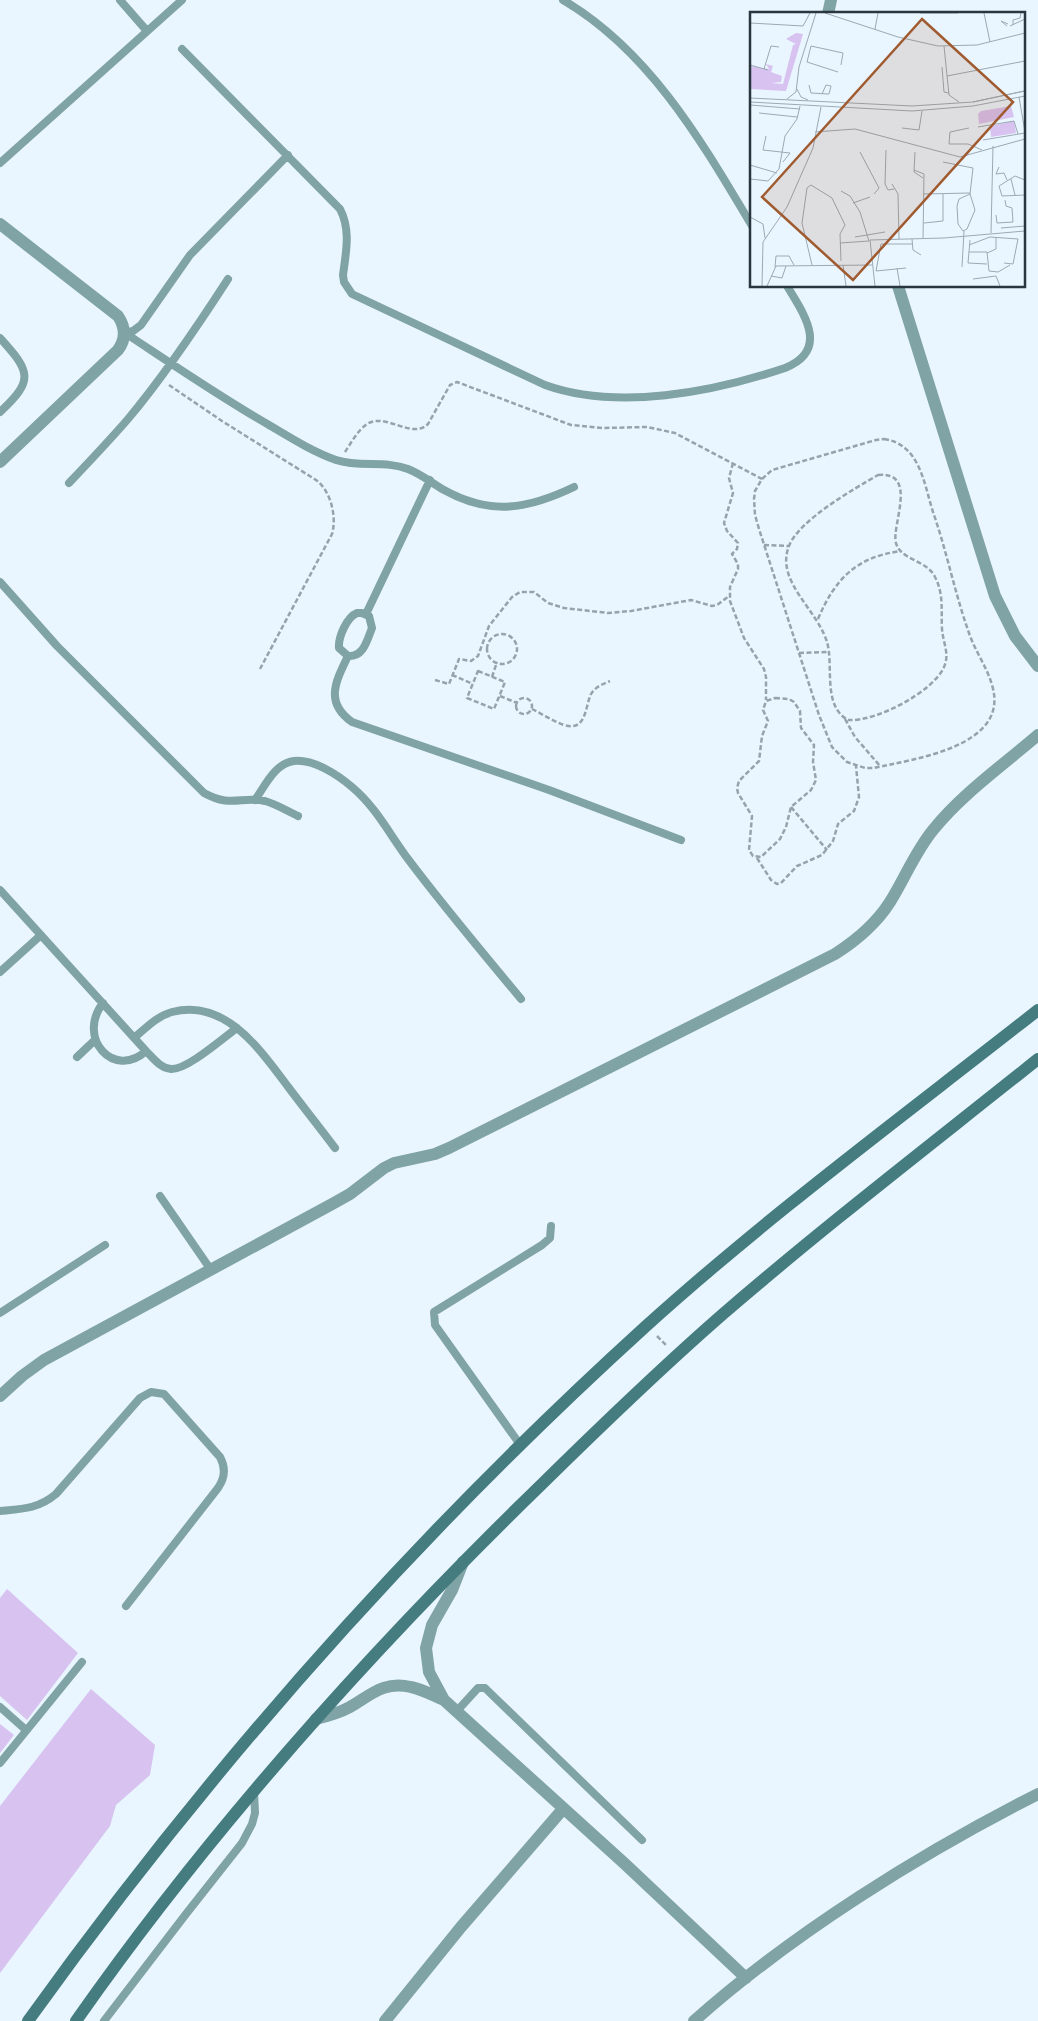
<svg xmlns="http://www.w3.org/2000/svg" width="1038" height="2021" viewBox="0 0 1038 2021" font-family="Commissioner,sans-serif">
	<rect width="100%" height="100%" fill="#e9f6ff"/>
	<!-- green -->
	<path fill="#d7c2f0" d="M 7,1589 L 78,1653 L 27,1720 L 0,1696 L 0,1598 Z
		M 91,1689 L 155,1745 L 150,1775 L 116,1805 L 110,1826 L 0,1973 L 0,1806 Z
		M 0,1724 L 14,1735 L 0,1753 Z"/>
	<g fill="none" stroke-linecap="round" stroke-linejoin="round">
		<!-- path -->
		<path stroke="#96a3ab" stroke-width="2.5" stroke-dasharray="5 2.5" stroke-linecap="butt" d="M 169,385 L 222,421 L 316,480 C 331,491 337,517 332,534 L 260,669
			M 884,439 C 920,444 924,484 933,512 C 947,552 955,594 969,633 C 975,651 987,667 992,685 C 1011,747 913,759 874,768 L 865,768 L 847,762 L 832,747 L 819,715 L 759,529 L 755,515 L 754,499 L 755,491 L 762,479 L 772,470 L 876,440 Z
			M 345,452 C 351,443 358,430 367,424 C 386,412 412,440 428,424 L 450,385 L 457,382 L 571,425 L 603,428 L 647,427 L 675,433 L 762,479
			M 733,463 L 729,478 L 733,493 L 724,523 L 727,531 L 738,543 L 737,549 L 732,554 L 738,564 L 738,569 L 730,587 L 730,601 L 744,638 L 764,669 L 766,677 L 766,700
			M 878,475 C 919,471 891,526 896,543 C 900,560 927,560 935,577 C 944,594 941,611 942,629 C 943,643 950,654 944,667 C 933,692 876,722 848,720 C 822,706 834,665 827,642 C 817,609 775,581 789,546 C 799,520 854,489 878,475 Z
			M 764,545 L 789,546
			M 818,619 C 835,579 856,557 901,551
			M487 649a15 15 0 1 1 30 0a15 15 0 1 1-30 0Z
			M 799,653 L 829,652
			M 478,671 L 505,682 L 494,709 L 467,698 Z
			M 452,675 L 473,684
			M 492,677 L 497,662
			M 435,680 L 449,684 L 459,659 L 471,661 L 478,656 L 489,626 L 512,597 L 520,592 L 534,592 L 548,603 L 564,608 L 608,613 L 631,611 L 691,600 L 712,606 L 717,605 L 729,596
			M 500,696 L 517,703
			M 775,698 L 789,699 L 794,702 L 800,711 L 801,728 L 814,745 L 813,762 L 816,780 L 811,790 L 791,807 L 786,827 L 780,839 L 761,857 L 753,856 L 749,850 L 752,816 L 738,793 L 737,788 L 739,781 L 759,761 L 762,736 L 768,721 L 763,710 L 766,701 Z
			M516 706a8 8 0 1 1 16 0a8 8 0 1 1-16 0Z
			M 532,709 C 542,714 553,721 564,725 C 587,732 585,706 591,694 C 595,687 603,684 610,681
			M 845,719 L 855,737 L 880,766
			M 791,807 L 827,850
			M 757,858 L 771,880 L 777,884 L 781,883 L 797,866 L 822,855 L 833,841 L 838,824 L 854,811 L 859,797 L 856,766
			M 657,1336 L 667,1346"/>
		<!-- lane -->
		<path stroke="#80a3a5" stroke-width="8" d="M 120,0 L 147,31
			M 563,0 C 650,51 702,142 752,226
			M 182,49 L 340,209 C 351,230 346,252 343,275 L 344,282 L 352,294 L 545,385 C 618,411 713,392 785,368 C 830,350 804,314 787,286
			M 0,163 L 182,0
			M 125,333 C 172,364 220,397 269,425 C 291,438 313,452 336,460 C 360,468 385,460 408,469 C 421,474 432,483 444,490 C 491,516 528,509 574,487
			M 125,333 L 133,331 L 141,325 L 190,255 L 288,155
			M 0,338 C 30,371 35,380 0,412
			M 69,483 C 89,462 109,441 128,419 C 165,375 197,327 228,279
			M 0,582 L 57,646 L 204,793 C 231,808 241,796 265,801 C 276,804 287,811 298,816
			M 357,613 L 362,613 L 369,616 L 372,628 C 367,640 364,657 348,656 L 339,648 C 338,637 347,617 357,613 Z
			M 366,614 L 430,480
			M 348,656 C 336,681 324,702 352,722 L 549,790 L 681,840
			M 255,800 C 265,786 275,763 294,761 C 314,759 338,775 352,787 C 376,807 390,835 408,859 C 444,907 483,953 521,999
			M 0,890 L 146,1051 C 153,1058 160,1068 171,1069 C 187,1070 223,1038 237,1028
			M 0,972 L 41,935
			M 103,1003 C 76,1038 114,1080 146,1051
			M 134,1038 C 146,1028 157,1016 172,1012 C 226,998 261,1051 289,1088 C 304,1108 320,1128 335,1148
			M 77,1057 L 95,1040
			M 160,1196 L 211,1270
			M 0,1313 L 105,1245
			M 521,1446 L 435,1325 L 434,1312 L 542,1245 L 550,1238 L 551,1226
			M 0,1511 C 22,1509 38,1509 56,1494 L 140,1398 L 151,1392 L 164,1394 L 220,1457 C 226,1468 225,1478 218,1488 L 126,1606
			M 0,1707 L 26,1730
			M 456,1712 L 478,1688 L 485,1688 L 642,1840
			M 0,1763 L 82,1662
			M 104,2021 L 186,1914 L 242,1843 L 252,1824 L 255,1813 L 254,1792"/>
		<!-- street -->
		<path stroke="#80a3a5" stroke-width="12" d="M 828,14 L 831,0
			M 0,224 L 118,316 C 126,328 126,339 118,350 L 0,462
			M 898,286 L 995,596 L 1015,636 L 1038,666
			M 0,1396 L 22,1376 L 44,1360 L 334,1203 L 350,1194 L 384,1168 L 394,1163 L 435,1154 L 449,1148 L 835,954 C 857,940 876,924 890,902 C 905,878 915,852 933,830 C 962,794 1003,765 1038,735
			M 463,1562 L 452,1590 L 432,1625 L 426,1648 L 429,1672 L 444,1700 L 625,1864 L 746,1978
			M 316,1719 C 328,1716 339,1713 350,1707 C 372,1694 384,1681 411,1687 C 422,1689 434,1696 444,1700
			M 385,2021 L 461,1927 L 563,1809
			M 694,2021 C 793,1933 920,1854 1038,1794"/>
		<!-- secondary -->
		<path stroke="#457c7f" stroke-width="12" d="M 28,2021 C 210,1767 414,1537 645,1327 C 770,1214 906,1114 1038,1010
			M 76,2021 C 212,1827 373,1648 543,1483 C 602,1425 661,1368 723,1314 C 825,1226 933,1143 1038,1059"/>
	</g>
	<!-- overview -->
	<g transform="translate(750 12)">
		<rect width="275" height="275" fill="#e9f6ff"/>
		<path d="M 46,21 L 53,22 L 36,79 L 0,77 L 0,54 L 19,57 L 16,52 L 23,54 L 21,60 L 32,64 L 31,70 L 21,71 L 33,72 L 43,33 L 46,32 L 36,27 ZM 261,94 L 264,105 L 229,112 L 228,102 L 231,99 ZM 264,109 L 266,121 L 241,125 L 240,114 Z" fill="#d7c2f0"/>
		<path fill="none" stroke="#9ca9b2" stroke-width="1" d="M 75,1 L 148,25 L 188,34 L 227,33 L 275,21M 170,1 L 208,1M 234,1 L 240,30M 0,11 L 53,14 L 60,1M 263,13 L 263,8 L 270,6 L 271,1M 257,14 L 251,9 L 258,12M 260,14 L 275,7M 125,17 L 128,1M 194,34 L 199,83 L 209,90M 0,53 L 18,58M 192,55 L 194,80 L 199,81M 14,57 L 21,34 L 29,35M 88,60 L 57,50 L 61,34 L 93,41 L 91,53M 197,64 L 275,49M 59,73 L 61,81 L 78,82 L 79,82 L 81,74 L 76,73 L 72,82M 47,77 L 51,85 L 58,88M 269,85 L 275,120M 0,86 L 162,94 L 223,90 L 275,79M 37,87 L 46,80 L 49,55 L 66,1M 0,90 L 162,99 L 223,94 L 275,84M 223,90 L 274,79M 0,93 L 50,97M 9,101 L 47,105M 228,115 L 264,109 L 268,122M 152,116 L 169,118 L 172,99M 219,116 L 200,120 L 199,132 L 218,132 L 232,138M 65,120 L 105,117 L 210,145 L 275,127M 16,124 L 13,138 L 40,141 L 33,150M 233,128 L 275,121M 136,138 L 135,172 L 138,178 L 144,177M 110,140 L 129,176 L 124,182M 165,140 L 164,160 L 173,166M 193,150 L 223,156 L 220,182M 0,153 L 27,161M 249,155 L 246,162 L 254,161 L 257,168M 164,158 L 174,162 L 173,226M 0,167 L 18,169 L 29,157 L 35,124 L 47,107 L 50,94M 261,167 L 265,183M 275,168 L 265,164 L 249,174 L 252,184 L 275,183M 142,172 L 148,182 L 149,227M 174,182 L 220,181M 220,182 L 225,198 L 217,217 L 213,219 L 208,212 L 207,194 L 209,187 ZM 103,191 L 120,185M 246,203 L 247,211 L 263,210 L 262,196 L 256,194 L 255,188M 0,205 L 13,212 L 15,226M 174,211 L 193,209 L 193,182M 251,216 L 275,214M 241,221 L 243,134M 105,225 L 135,220M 162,227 L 163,238 L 171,243M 220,228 L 218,251 L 237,252M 90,231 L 119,229 L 110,200 L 100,184 L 91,179M 219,233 L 240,225 L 268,227 L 263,252 L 254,251M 219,240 L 237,240 L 239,259 L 248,260 L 260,253M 237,241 L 246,237 L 246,225M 62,253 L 52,211 L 57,176 L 61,173 L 82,186 L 95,213 L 90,222 L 91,249M 93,253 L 96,274M 25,255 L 26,244 L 39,244 L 44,253M 212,255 L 214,219M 147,256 L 150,274M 126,259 L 131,232 L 162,232M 126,259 L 156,256M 21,264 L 32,266 L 36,254M 223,267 L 246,264 L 250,274M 12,274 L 13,230 L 37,195 L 63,136 L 71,95M 17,274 L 26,254 L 122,253M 125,274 L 120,228 L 194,226 L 275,219"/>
		<path fill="#a05a2f" fill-opacity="0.15" stroke="#a05a2f" stroke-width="2.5" d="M 172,7 L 263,90 L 103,268 L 12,185 Z"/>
		<rect width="275" height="275" fill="none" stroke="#29363e" stroke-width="2.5"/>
	</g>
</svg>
